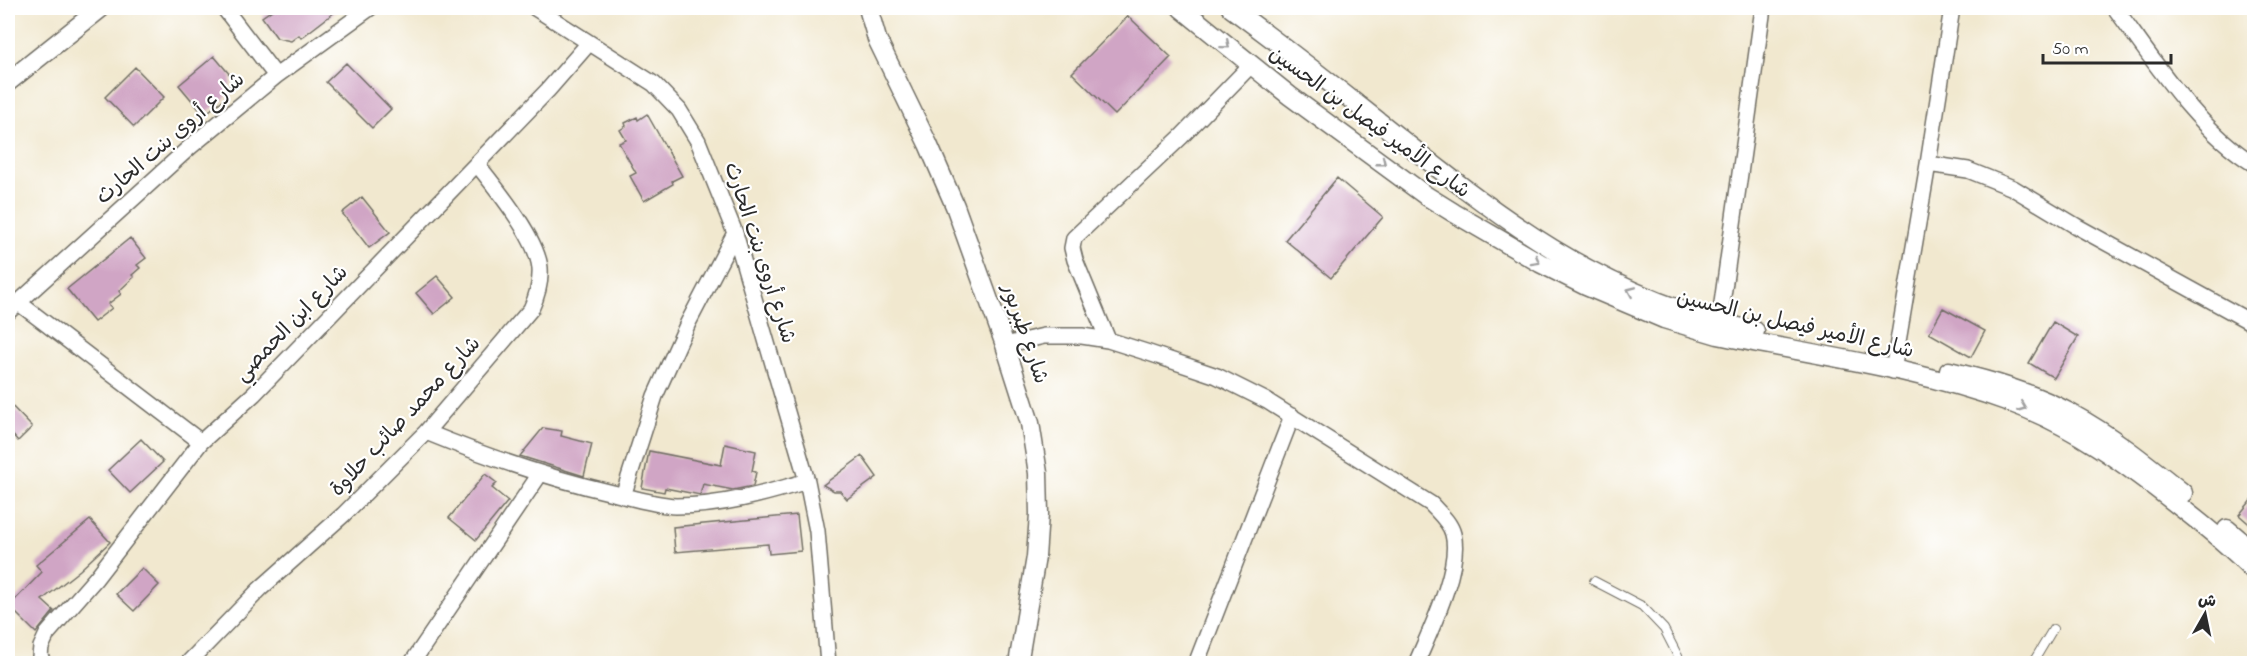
<svg xmlns="http://www.w3.org/2000/svg" width="2262" height="671" viewBox="0 0 2262 671" font-family="'Indie Flower','Playpen Sans Arabic',sans-serif">
	<rect width="100%" height="100%" fill="#fff"/>
	<filter id="ink" filterUnits="userSpaceOnUse"><feTurbulence type="fractalNoise" baseFrequency=".0167" numOctaves="2"/><feDisplacementMap in="SourceGraphic" scale="12" xChannelSelector="R" yChannelSelector="G"/><feConvolveMatrix kernelMatrix="1 2 1 2 8 2 1 2 1" color-interpolation-filters="sRGB"/></filter>
	<filter id="wash" filterUnits="userSpaceOnUse"><feTurbulence type="fractalNoise" baseFrequency=".008" numOctaves="4" result="noise"/><feDisplacementMap in="SourceGraphic" scale="24" xChannelSelector="R" yChannelSelector="G"/><feGaussianBlur stdDeviation="1.35" result="paint"/><feColorMatrix in="noise" values="0 0 0 0 0 0 0 0 0 0 0 0 0 0 0 0 0 1.4 0 .05"/><feComposite in="paint" operator="in"/></filter>
	<g filter="url(#wash)">
		<rect width="100%" height="100%" fill="#f1e8cf"/>
		<g id="blocks">
			<!-- building -->
			<path fill="#d0a5c5" d="M 275,8 L 340,8 L 301,38 L 299,35 L 291,41 L 277,38 L 262,17 Z
				M 1128,16 L 1171,57 L 1115,115 L 1072,73 Z
				M 214,56 L 231,76 L 231,83 L 225,98 L 204,115 L 179,85 Z
				M 346,63 L 391,109 L 372,128 L 326,82 Z
				M 135,67 L 164,97 L 134,127 L 105,97 Z
				M 647,114 L 682,176 L 672,181 L 673,184 L 644,201 L 630,176 L 636,173 L 619,143 L 626,140 L 620,130 L 626,126 L 625,123 L 637,117 L 638,120 Z
				M 1337,178 L 1383,217 L 1331,278 L 1285,240 Z
				M 362,197 L 390,232 L 369,248 L 342,213 Z
				M 130,238 L 146,258 L 137,265 L 140,268 L 132,275 L 134,277 L 119,291 L 121,294 L 108,304 L 112,308 L 94,322 L 67,289 Z
				M 437,276 L 455,297 L 434,314 L 416,293 Z
				M 1943,308 L 1985,331 L 1971,357 L 1929,333 Z
				M 2053,322 L 2078,337 L 2054,378 L 2029,363 Z
				M 8,402 L 32,427 L 18,441 L 8,430 Z
				M 543,428 L 562,431 L 561,436 L 592,444 L 584,476 L 520,456 Z
				M 141,439 L 163,462 L 130,493 L 108,470 Z
				M 725,444 L 756,451 L 752,471 L 756,472 L 753,486 L 733,490 L 703,484 L 700,495 L 665,488 L 664,492 L 642,488 L 649,451 L 721,465 Z
				M 862,456 L 877,477 L 847,499 L 840,491 L 834,491 L 823,485 Z
				M 485,474 L 497,483 L 492,488 L 508,501 L 476,540 L 449,518 Z
				M 2254,497 L 2254,528 L 2239,515 Z
				M 797,515 L 801,551 L 769,554 L 768,544 L 675,552 L 673,527 Z
				M 90,520 L 110,542 L 80,570 L 42,600 L 54,611 L 36,633 L 9,606 L 42,572 L 36,565 Z
				M 142,568 L 159,585 L 134,611 L 116,594 Z"/>
		</g>
	</g>
	<g filter="url(#ink)">
		<use href="#blocks" fill-opacity="0" stroke="#706d64" stroke-width="1.5"/>
		<g fill="none" stroke-linecap="round" stroke-linejoin="round">
			<defs>
				<path id="service" d="M 1594,581 L 1642,606 L 1664,629 L 1682,664
					M 2032,664 L 2053,629"/>
				<path id="minor" d="M 224,8 L 276,76
					M 535,8 L 654,84 L 679,110 L 698,141 L 735,233 L 807,481 L 817,531 L 828,664
					M 2115,8 C 2154,61 2197,129 2254,164
					M 1928,164 L 1968,170 L 2013,188 L 2076,226 L 2254,324
					M 19,303 L 201,442
					M 8,312 L 190,147 L 276,76 L 370,8
					M 1718,332 L 1763,8
					M 1108,340 L 1075,260 L 1072,248 L 1074,238 L 1181,137 L 1251,65
					M 1005,345 L 1044,336 L 1082,336 L 1108,340 L 1149,353 L 1217,376 L 1267,401 L 1431,504 C 1439,513 1450,522 1453,534 C 1462,567 1429,633 1416,664
					M 1893,371 L 1928,164 L 1952,8
					M 426,432 C 487,457 549,478 613,493 C 633,498 656,505 676,506 C 721,506 765,494 807,481
					M 623,496 L 655,396 L 688,323 L 735,233
					M 44,664 L 40,656 L 41,647 L 47,634 L 96,578 L 201,442 L 254,394 L 548,90 L 589,43
					M 187,664 L 260,589 L 343,515 L 426,432 L 531,309 C 537,296 541,283 540,268 C 537,238 496,188 477,164
					M 411,664 L 540,474
					M 1196,664 L 1292,416"/>
				<path id="tertiary" d="M 868,8 L 877,39 L 928,144 L 955,206 L 1005,345 L 1030,423 L 1038,473 L 1039,514 L 1036,557 L 1018,664
					M 1181,8 L 1290,96 L 1425,195 L 1454,213 L 1540,263 L 1586,286 L 1664,319 L 1718,335 C 1815,355 1916,368 2009,402 C 2073,425 2126,464 2179,506 C 2205,526 2231,547 2254,571
					M 1231,8 C 1277,42 1323,77 1368,113 C 1491,211 1596,297 1755,331
					M 8,82 L 101,8
					M 1949,371 C 1991,381 2033,393 2070,413 C 2111,435 2147,464 2183,493
					M 2227,529 L 2254,552"/>
			</defs>
			<!-- service casing -->
			<use href="#service" stroke="#706d64" stroke-width="10"/>
			<!-- minor casing -->
			<use href="#minor" stroke="#706d64" stroke-width="18"/>
			<!-- tertiary casing -->
			<use href="#tertiary" stroke="#706d64" stroke-width="21"/>
			<!-- service -->
			<use href="#service" stroke="#fff" stroke-width="8"/>
			<!-- minor -->
			<use href="#minor" stroke="#fff" stroke-width="15"/>
			<!-- tertiary -->
			<use href="#tertiary" stroke="#fff" stroke-width="18"/>
		</g>
		<!-- one-way arrows -->
		<defs><path id="oneway-chevron" d="M-2-3.5L2.5 0L-2 3.5" fill="none" stroke-width="1.6" stroke-linecap="round" stroke-linejoin="round" transform="scale(1.5)"/></defs>
		<g stroke="#a0a0a0">
			<use href="#oneway-chevron" transform="translate(1226 45) rotate(40)"/>
			<use href="#oneway-chevron" transform="translate(1382 162) rotate(38)"/>
			<use href="#oneway-chevron" transform="translate(1536 261) rotate(29)"/>
			<use href="#oneway-chevron" transform="translate(1631 291) rotate(-157)"/>
			<use href="#oneway-chevron" transform="translate(2022 407) rotate(22)"/>
		</g>
	</g>
	<g text-anchor="middle" dominant-baseline="central" stroke-width="4.5" stroke-linejoin="round" paint-order="stroke">
		<!-- street labels -->
		<g font-size="21" fill="#2b2b2b" stroke="#fff">
			<text transform="translate(1369 123) rotate(36)">شارع الأمير فيصل بن الحسين</text>
			<text transform="translate(171 139) rotate(-41)">شارع أروى بنت الحارث</text>
			<text transform="translate(759 253) rotate(72)">شارع أروى بنت الحارث</text>
			<text transform="translate(292 324) rotate(-46)">شارع ابن الحمصي</text>
			<text transform="translate(1795 325) rotate(13)">شارع الأمير فيصل بن الحسين</text>
			<text transform="translate(1024 334) rotate(71)">شارع طبربور</text>
			<text transform="translate(406 417) rotate(-47)">شارع محمد صائب حلاوة</text>
		</g>
	</g>
	<!-- margin -->
	<rect width="2262" height="671" fill="none" stroke="#fff" stroke-width="30"/>
	<!-- north arrow -->
	<g transform="translate(2205 614) rotate(9)" stroke="#ffffff" stroke-width="4.5" paint-order="stroke">
	<path d="M0-4.5L10 22L0 15L-10 22Z" fill="#2b2b2b"/>
	<text y="-9" font-size="16" font-weight="bold" text-anchor="middle" fill="#2b2b2b">ش</text>
	</g>
	<!-- scale -->
	<path d="M2043 54v9h128v-9" fill="none" stroke="#2b2b2b" stroke-width="3"/>
	<text x="2052" y="54" font-size="18" fill="#2b2b2b" stroke="#ffffff" stroke-width="4.5" paint-order="stroke">50 m</text>
</svg>
